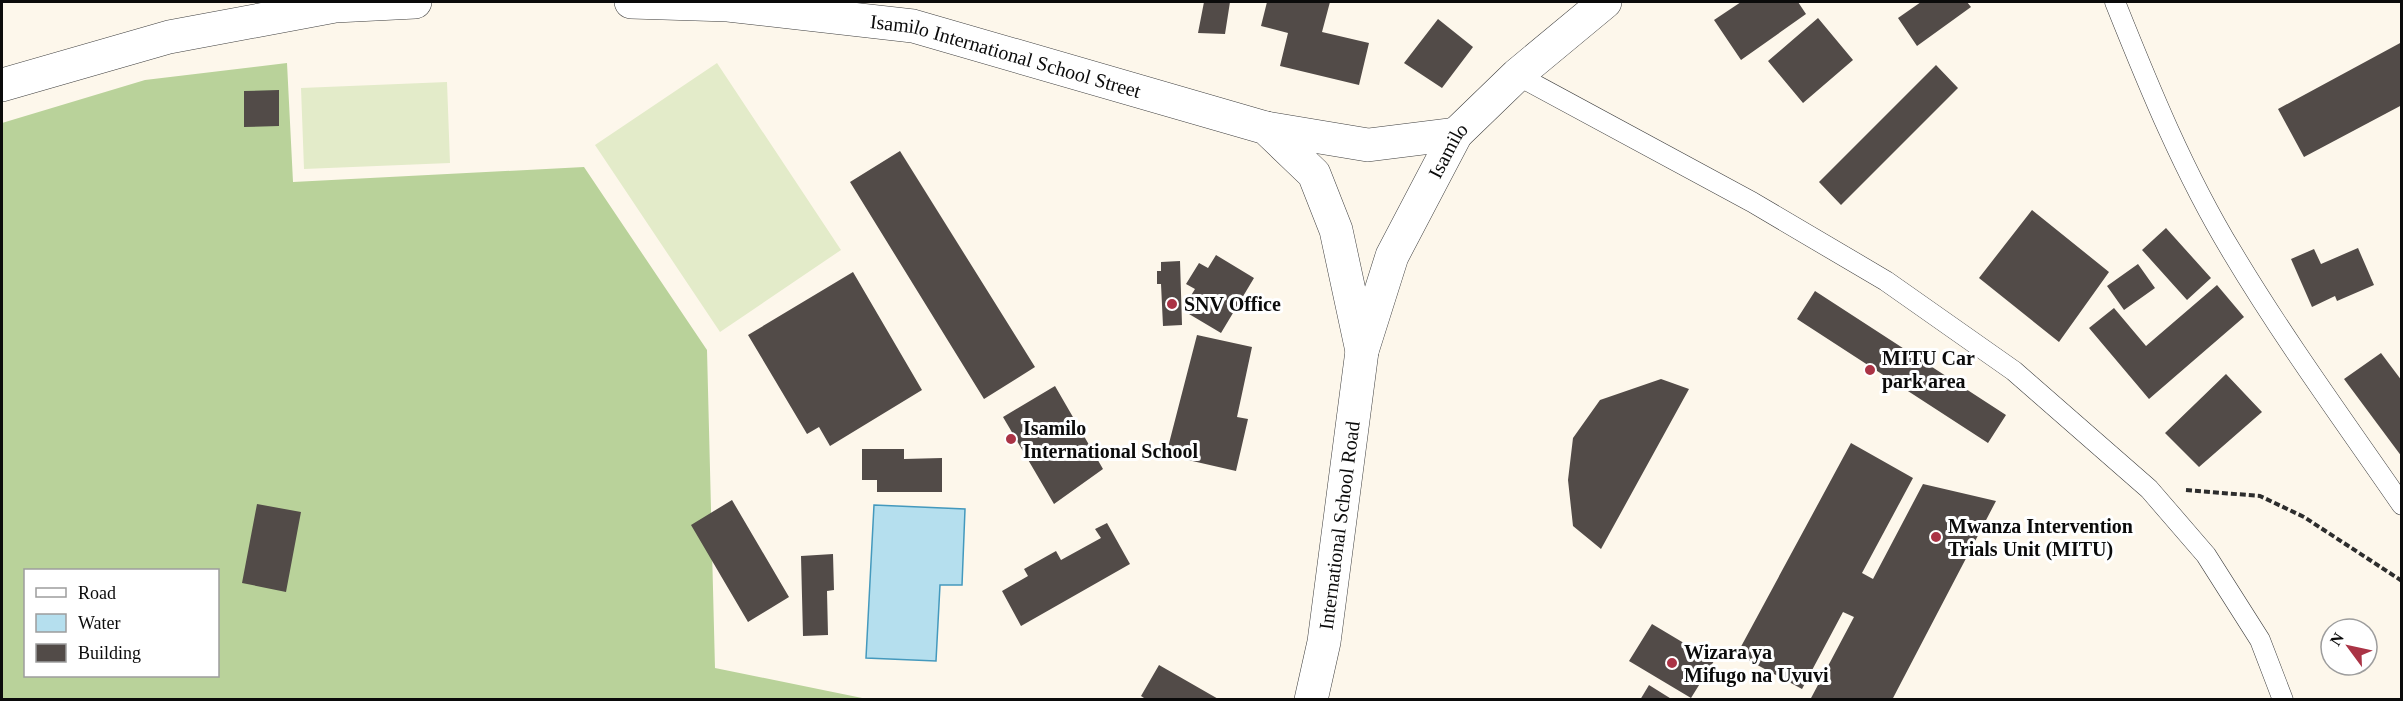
<svg xmlns="http://www.w3.org/2000/svg" width="2403" height="701" viewBox="0 0 2403 701" font-family="Georgia,serif">
	<rect width="100%" height="100%" fill="#fdf7eb"/>
	<!-- forest -->
	<path fill="#b9d29a" fill-rule="evenodd" d="M 287,63 L 293,182 L 584,167 L 707,350 L 715,668 L 867,699 L 2,700 L 2,123 L 145,80 ZM 26,570 L 218,570 L 218,676 L 26,676 Z"/>
	<!-- pitch -->
	<path fill="#e3ebc9" d="M 717,63 L 841,250 L 720,332 L 595,145 Z
		M 447,82 L 450,163 L 304,169 L 301,88 Z"/>
	<!-- water -->
	<path fill="#b5dfee" stroke="#4499bd" stroke-width="1.5" d="M 874,505 L 965,509 L 962,585 L 940,585 L 936,661 L 866,658 Z"/>
	<!-- building -->
	<path fill="#524b48" d="M 1204,2 L 1230,2 L 1225,34 L 1198,33 Z
		M 1267,2 L 1330,2 L 1322,32 L 1369,43 L 1359,85 L 1280,66 L 1288,33 L 1261,26 Z
		M 1741,2 L 1798,2 L 1806,14 L 1741,60 L 1714,20 Z
		M 1921,2 L 1967,2 L 1971,7 L 1917,46 L 1898,18 Z
		M 1818,18 L 1853,60 L 1803,103 L 1768,61 Z
		M 1438,19 L 1473,47 L 1442,88 L 1404,63 Z
		M 2402,42 L 2402,105 L 2304,157 L 2278,109 Z
		M 1936,65 L 1958,88 L 1841,205 L 1819,182 Z
		M 279,90 L 279,126 L 244,127 L 244,91 Z
		M 900,151 L 1035,367 L 984,399 L 850,182 Z
		M 2032,210 L 2109,272 L 2059,342 L 1979,278 Z
		M 2166,228 L 2211,278 L 2187,300 L 2142,250 Z
		M 2358,248 L 2374,285 L 2337,301 L 2335,296 L 2312,307 L 2291,259 L 2314,249 L 2321,264 Z
		M 1216,255 L 1254,278 L 1221,333 L 1189,314 L 1197,301 L 1190,297 L 1195,289 L 1186,284 L 1199,263 L 1208,268 Z
		M 1180,261 L 1182,325 L 1163,326 L 1161,284 L 1157,284 L 1157,271 L 1161,271 L 1161,262 Z
		M 2138,264 L 2155,288 L 2124,310 L 2107,286 Z
		M 853,272 L 922,390 L 830,446 L 819,427 L 807,434 L 748,335 Z
		M 2217,285 L 2244,317 L 2149,399 L 2089,328 L 2114,308 L 2146,346 Z
		M 1815,291 L 2006,415 L 1988,443 L 1797,319 Z
		M 1197,335 L 1252,347 L 1237,417 L 1248,419 L 1236,471 L 1166,455 Z
		M 2381,353 L 2402,381 L 2402,457 L 2344,379 Z
		M 2226,374 L 2262,412 L 2199,467 L 2165,433 Z
		M 1661,379 L 1689,389 L 1601,549 L 1573,526 L 1568,480 L 1573,438 L 1600,400 Z
		M 1055,386 L 1103,469 L 1054,504 L 1003,417 Z
		M 1851,443 L 1913,478 L 1862,573 L 1873,579 L 1923,484 L 1996,501 L 1892,700 L 1810,700 L 1854,617 L 1843,612 L 1802,689 L 1737,654 Z
		M 862,449 L 904,449 L 904,459 L 942,458 L 942,492 L 877,492 L 877,480 L 862,480 Z
		M 732,500 L 789,597 L 748,622 L 691,525 Z
		M 257,504 L 301,512 L 286,592 L 242,583 Z
		M 1107,523 L 1130,564 L 1021,626 L 1002,591 L 1028,576 L 1024,569 L 1056,551 L 1061,560 L 1101,538 L 1095,529 Z
		M 833,554 L 834,590 L 827,591 L 828,635 L 803,636 L 801,556 Z
		M 1652,624 L 1714,661 L 1691,698 L 1629,661 Z
		M 1159,665 L 1220,700 L 1147,700 L 1141,696 Z
		M 1649,685 L 1673,700 L 1640,700 Z"/>
	<g fill="none" stroke-linecap="round" stroke-linejoin="round">
		<defs>
			<path id="service" d="M 2115,2 C 2149,87 2184,173 2232,252 C 2284,339 2344,421 2402,505
				M 1517,75 L 1752,202 L 1886,281 L 2014,371 L 2149,489 L 2206,555 L 2260,640 L 2283,700"/>
			<g id="tertiary">
				<path id="s1" d="M 631,2 L 728,5 L 913,26 L 1266,128 L 1314,174 L 1336,230 L 1362,351"/>
				<path d="M 2,85 L 169,37 L 335,6 L 415,2"/>
				<path d="M 1266,128 L 1368,145 L 1456,134"/>
				<path id="s2" d="M 1311,700 L 1324,642 L 1362,351 L 1392,256 L 1456,134 L 1517,75 L 1605,2"/>
			</g>
		</defs>
		<!-- service casing -->
		<use href="#service" stroke="#3e3e3e" stroke-width="21"/>
		<!-- tertiary casing -->
		<use href="#tertiary" stroke="#3e3e3e" stroke-width="34"/>
		<!-- path -->
		<path stroke="#2d2d2d" stroke-width="4" stroke-dasharray="6 3" stroke-linecap="butt" d="M 2186,490 L 2260,496 L 2304,517 L 2402,581"/>
		<!-- service -->
		<use href="#service" stroke="#fff" stroke-width="20"/>
		<!-- tertiary -->
		<use href="#tertiary" stroke="#fff" stroke-width="33"/>
	</g>
	<!-- markers -->
	<g fill="#aa3345" stroke="#fff" stroke-width="2">
		<circle cx="1172" cy="304" r="6"/>
		<circle cx="1870" cy="370" r="6"/>
		<circle cx="1011" cy="439" r="6"/>
		<circle cx="1936" cy="537" r="6"/>
		<circle cx="1672" cy="663" r="6"/>
	</g>
	<g text-anchor="middle" dominant-baseline="central" stroke-width="6" stroke-linejoin="round" paint-order="stroke">
		<!-- street labels -->
		<g font-size="20" fill="#0b0b0b" stroke="#fff">
			<text stroke="none"><textPath href="#s1" startOffset="380">Isamilo International School Street</textPath></text>
			<text stroke="none"><textPath href="#s2" startOffset="572">Isamilo</textPath></text>
			<text stroke="none"><textPath href="#s2" startOffset="177">International School Road</textPath></text>
		</g>
		<!-- poi labels -->
		<g font-size="20" font-weight="bold" fill="#0b0b0b" stroke="#fff" text-anchor="start">
			<text x="1184" y="304">SNV Office</text>
			<text x="1882" y="358">MITU Car<tspan x="1882" dy="23">park area</tspan></text>
			<text x="1023" y="428">Isamilo<tspan x="1023" dy="23">International School</tspan></text>
			<text x="1948" y="526">Mwanza Intervention<tspan x="1948" dy="23">Trials Unit (MITU)</tspan></text>
			<text x="1684" y="652">Wizara ya<tspan x="1684" dy="23">Mifugo na Uvuvi</tspan></text>
		</g>
	</g>
	<!-- border -->
	<rect width="2403" height="701" fill="none" stroke="#0b0b0b" stroke-width="6"/>
	<!-- legend -->
	<rect x="24" y="569" width="195" height="108" fill="#ffffff" stroke="#9d9d9d" stroke-width="1.5"/>
	<rect x="36" y="588" width="30" height="9" fill="#ffffff" stroke="#9d9d9d" stroke-width="1.5"/>
	<text x="78" y="599" font-size="18" fill="#0b0b0b">Road</text>
	<rect x="36" y="614" width="30" height="18" fill="#b5dfee" stroke="#9d9d9d" stroke-width="1.5"/>
	<text x="78" y="629" font-size="18" fill="#0b0b0b">Water</text>
	<rect x="36" y="644" width="30" height="18" fill="#524b48" stroke="#9d9d9d" stroke-width="1.5"/>
	<text x="78" y="659" font-size="18" fill="#0b0b0b">Building</text>
	<!-- north arrow -->
	<g transform="translate(2349 647) rotate(303)"><circle r="28" fill="#ffffff" stroke="#9d9d9d" stroke-width="1.5"/>
	<path d="M0-4.5L10 22L0 15L-10 22Z" fill="#aa3345"/>
	<text y="-9" font-size="16" font-weight="bold" text-anchor="middle" fill="#0b0b0b">N</text>
	</g>
</svg>
